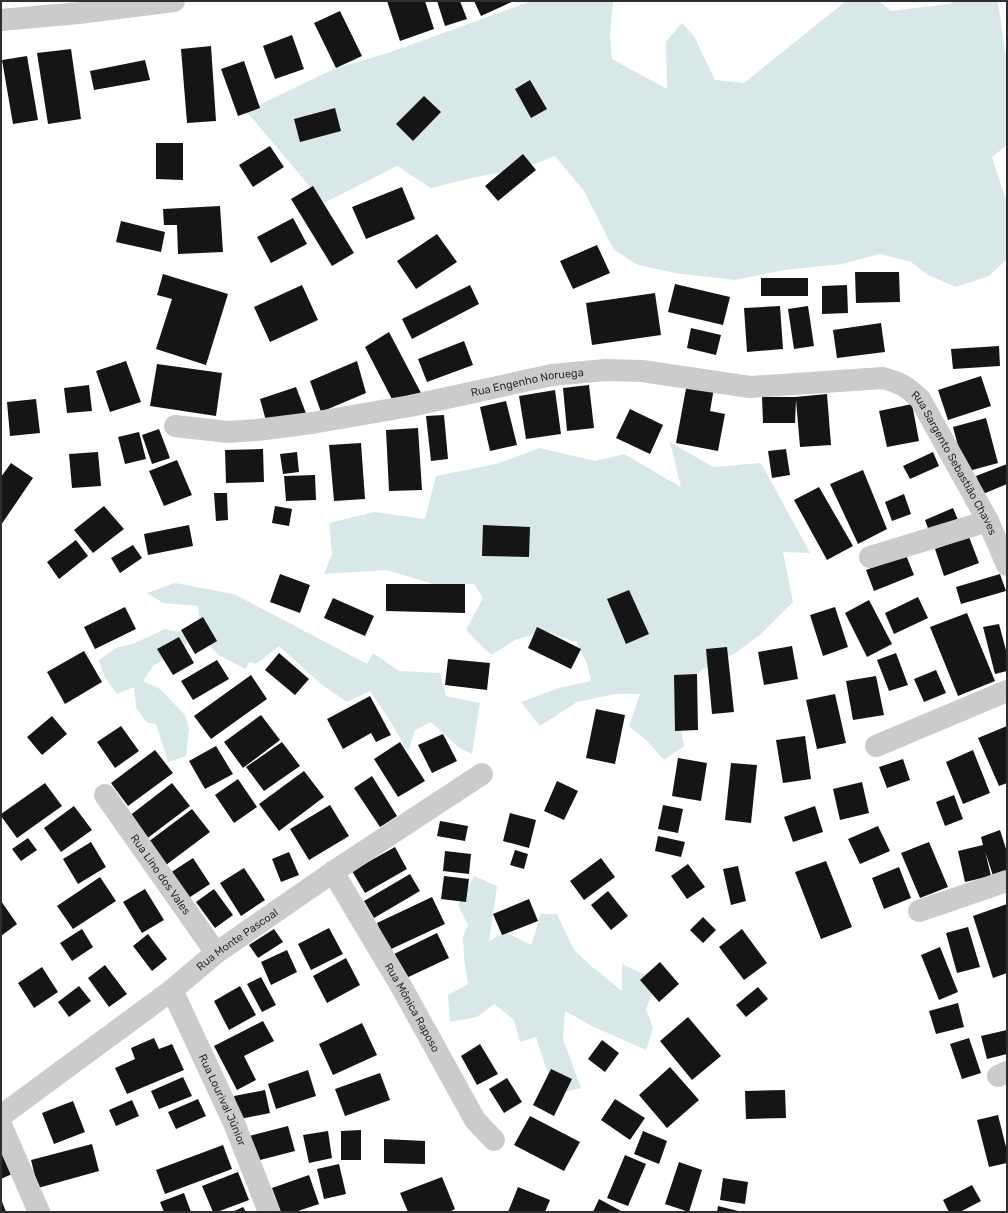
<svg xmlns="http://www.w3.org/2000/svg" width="1008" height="1213" viewBox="0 0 1008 1213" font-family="Rubik,sans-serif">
	<rect width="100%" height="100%" fill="#fff"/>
	<!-- green -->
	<path fill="#d8e8e9" d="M 531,1 L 613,1 L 610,33 L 612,59 L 667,89 L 666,42 L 682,23 L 694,36 L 715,80 L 744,83 L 846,1 L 879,1 L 891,11 L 947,4 L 957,1 L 998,1 L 1005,53 L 1007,54 L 1007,145 L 992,157 L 1007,203 L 1007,259 L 989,276 L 956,287 L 928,275 L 911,262 L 880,254 L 842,264 L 784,270 L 735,280 L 681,274 L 638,265 L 614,250 L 584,191 L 555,156 L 521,169 L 475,177 L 431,188 L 397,166 L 324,203 L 246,111 L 336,68 L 388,53 Z
		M 670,442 L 713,467 L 761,463 L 810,553 L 783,552 L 793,602 L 761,634 L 734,654 L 703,669 L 674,693 L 684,746 L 664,760 L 646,740 L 629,726 L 640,694 L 615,694 L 577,702 L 540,726 L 521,702 L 559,688 L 591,681 L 587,663 L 576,642 L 544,631 L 515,640 L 491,655 L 466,630 L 483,598 L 474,584 L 433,584 L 387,570 L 324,574 L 332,554 L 329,523 L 374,512 L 425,519 L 436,476 L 496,464 L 540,448 L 595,461 L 624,454 L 681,487 Z
		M 175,583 L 234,594 L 367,664 L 373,653 L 399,671 L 440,673 L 446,696 L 480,703 L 472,754 L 458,747 L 431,722 L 415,730 L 408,752 L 389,719 L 370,691 L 347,702 L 321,684 L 279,646 L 256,664 L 249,662 L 246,669 L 220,656 L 201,637 L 198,606 L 163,603 L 147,593 Z
		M 165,629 L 189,634 L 186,647 L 153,666 L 143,681 L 160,689 L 185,715 L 189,729 L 186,756 L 168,762 L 156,724 L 146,722 L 136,707 L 134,687 L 117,694 L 104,676 L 99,660 L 116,648 L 135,643 Z
		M 474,876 L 497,886 L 489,941 L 505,932 L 531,945 L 536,930 L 540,914 L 557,914 L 574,950 L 590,965 L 622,991 L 622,964 L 648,976 L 654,990 L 646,1009 L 653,1028 L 646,1050 L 592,1026 L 565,1011 L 563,1039 L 581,1088 L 558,1094 L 545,1065 L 536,1037 L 520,1042 L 514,1020 L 494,1004 L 477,1017 L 450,1022 L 448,995 L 468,984 L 464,957 L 463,937 L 468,925 L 458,905 Z"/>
	<!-- building -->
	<path fill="#151515" d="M 387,1 L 425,1 L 434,29 L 400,41 Z
		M 437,1 L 460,1 L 467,19 L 445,26 Z
		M 474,1 L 514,1 L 481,16 Z
		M 340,11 L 362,56 L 336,68 L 314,23 Z
		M 292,35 L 304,69 L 275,79 L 263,46 Z
		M 211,46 L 216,121 L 187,123 L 181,49 Z
		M 71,49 L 81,119 L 48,124 L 37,53 Z
		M 27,56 L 38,120 L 13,124 L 2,60 Z
		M 145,60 L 150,80 L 94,90 L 90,71 Z
		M 244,61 L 260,108 L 238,116 L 221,69 Z
		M 530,80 L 547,109 L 531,118 L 515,89 Z
		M 424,96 L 441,112 L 413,141 L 396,124 Z
		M 335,108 L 341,131 L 300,142 L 294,119 Z
		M 156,143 L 183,143 L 183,180 L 156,179 Z
		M 270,146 L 284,167 L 253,187 L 239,165 Z
		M 523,154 L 536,170 L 498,201 L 485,186 Z
		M 313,186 L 354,253 L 332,266 L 291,199 Z
		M 402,187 L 415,219 L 366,239 L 352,207 Z
		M 220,206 L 223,252 L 178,254 L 177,225 L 164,225 L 163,209 Z
		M 293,218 L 307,244 L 271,263 L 257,237 Z
		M 121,221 L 165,232 L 161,252 L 116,242 Z
		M 437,234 L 457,262 L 416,289 L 397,261 Z
		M 597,245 L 610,273 L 573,289 L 560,261 Z
		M 855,272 L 899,272 L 900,302 L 856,303 Z
		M 163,274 L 228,294 L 206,365 L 156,349 L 172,299 L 157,295 Z
		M 761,278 L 808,278 L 808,296 L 761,296 Z
		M 675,284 L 730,297 L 723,325 L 668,312 Z
		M 302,285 L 318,320 L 270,342 L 254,307 Z
		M 470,285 L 479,304 L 412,339 L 402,319 Z
		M 847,285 L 848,313 L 822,314 L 822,286 Z
		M 655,293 L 661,335 L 592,345 L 586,303 Z
		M 780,306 L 783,349 L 747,352 L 744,308 Z
		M 808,306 L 814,346 L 794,349 L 788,309 Z
		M 881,323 L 885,352 L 837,358 L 833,330 Z
		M 691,328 L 721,335 L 716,355 L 687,348 Z
		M 389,332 L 421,393 L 394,403 L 365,347 Z
		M 464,341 L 473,365 L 427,382 L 418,359 Z
		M 999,346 L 1000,366 L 953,369 L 951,349 Z
		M 126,361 L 141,402 L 110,412 L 96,371 Z
		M 357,361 L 366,393 L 321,412 L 310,381 Z
		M 157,364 L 222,373 L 216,416 L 150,406 Z
		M 981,376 L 991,406 L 948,420 L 938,390 Z
		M 687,383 L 714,388 L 710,411 L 725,414 L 718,451 L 676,443 Z
		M 89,385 L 92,411 L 67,413 L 64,388 Z
		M 589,385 L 594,428 L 567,431 L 563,388 Z
		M 296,387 L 307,416 L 268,428 L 260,399 Z
		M 555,390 L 561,434 L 526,439 L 519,396 Z
		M 827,394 L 831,445 L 800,447 L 796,400 L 795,423 L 763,423 L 762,397 L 795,397 Z
		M 36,399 L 40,433 L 10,436 L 7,402 Z
		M 506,401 L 517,445 L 490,451 L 480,407 Z
		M 912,404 L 919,441 L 887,447 L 879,411 Z
		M 630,409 L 663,425 L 650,454 L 616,438 Z
		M 444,415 L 448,459 L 431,461 L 426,416 Z
		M 986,418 L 998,463 L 965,472 L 953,427 Z
		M 418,428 L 422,490 L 389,491 L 386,430 Z
		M 159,429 L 170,458 L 152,464 L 142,435 Z
		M 139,432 L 146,459 L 125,464 L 118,437 Z
		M 361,443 L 365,499 L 334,501 L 329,445 Z
		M 263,449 L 264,482 L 226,483 L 225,450 Z
		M 786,449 L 790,475 L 772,478 L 768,451 Z
		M 98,452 L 101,486 L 72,488 L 69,454 Z
		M 297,452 L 299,472 L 283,474 L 280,454 Z
		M 933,452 L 939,466 L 910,479 L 903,466 Z
		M 177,460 L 192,495 L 164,506 L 149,471 Z
		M 11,463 L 33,478 L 1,525 L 1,477 Z
		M 1007,464 L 1007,484 L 983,494 L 976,476 Z
		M 863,470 L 887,529 L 858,544 L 830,484 Z
		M 315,475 L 316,500 L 286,501 L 284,476 Z
		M 819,487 L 853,546 L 827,560 L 794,500 Z
		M 214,493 L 227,493 L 228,520 L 216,521 Z
		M 904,494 L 911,514 L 892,521 L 885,502 Z
		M 104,506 L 124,529 L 93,553 L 74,530 Z
		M 275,506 L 292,509 L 289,526 L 272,523 Z
		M 953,508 L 958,520 L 929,531 L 925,520 Z
		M 189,525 L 193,546 L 148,555 L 144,534 Z
		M 483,525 L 530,527 L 529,557 L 482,556 Z
		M 969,537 L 979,563 L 944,576 L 935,549 Z
		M 76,540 L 88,556 L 59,579 L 47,562 Z
		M 133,545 L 142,558 L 120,573 L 111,558 Z
		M 906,555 L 914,575 L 874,591 L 866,570 Z
		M 280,574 L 310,585 L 300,613 L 270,602 Z
		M 1000,574 L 1006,591 L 961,604 L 956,587 Z
		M 386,584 L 465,584 L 465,613 L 386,611 Z
		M 629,590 L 649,634 L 626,644 L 607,599 Z
		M 918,597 L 928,618 L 894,634 L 885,613 Z
		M 333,598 L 374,616 L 365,636 L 324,618 Z
		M 869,600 L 892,644 L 867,657 L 845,613 Z
		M 125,607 L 136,629 L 95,649 L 84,627 Z
		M 835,607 L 848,647 L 823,656 L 810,615 Z
		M 967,613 L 995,681 L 958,696 L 930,627 Z
		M 203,617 L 217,641 L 195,654 L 181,630 Z
		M 999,624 L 1007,654 L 1007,671 L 995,674 L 983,627 Z
		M 537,627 L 581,649 L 571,669 L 528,648 Z
		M 179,637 L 194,663 L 173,675 L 157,649 Z
		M 792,646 L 798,679 L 764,685 L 758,652 Z
		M 727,647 L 734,712 L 712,714 L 706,649 Z
		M 84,651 L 102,682 L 65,704 L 47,672 Z
		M 279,653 L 309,679 L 295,695 L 265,670 Z
		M 896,653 L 908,685 L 889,691 L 877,660 Z
		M 448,659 L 490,663 L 487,690 L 445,685 Z
		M 217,660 L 229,679 L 193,700 L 181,681 Z
		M 936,670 L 946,693 L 924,702 L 914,679 Z
		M 697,674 L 698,730 L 675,731 L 674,675 Z
		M 251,675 L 267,699 L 211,739 L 194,716 Z
		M 876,676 L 884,715 L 853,720 L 846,681 Z
		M 835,694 L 846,743 L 817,749 L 806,700 Z
		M 370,696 L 391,735 L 376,742 L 371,733 L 343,749 L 327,719 Z
		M 596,709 L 625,715 L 615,764 L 586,758 Z
		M 261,715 L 280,740 L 243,768 L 224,742 Z
		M 52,716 L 67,734 L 42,755 L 27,737 Z
		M 121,726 L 139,751 L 115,768 L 97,742 Z
		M 1007,726 L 1007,783 L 999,786 L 978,738 Z
		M 443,734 L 457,761 L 432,773 L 418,745 Z
		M 805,736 L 811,779 L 783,783 L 776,740 Z
		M 282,742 L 300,766 L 264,791 L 246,767 Z
		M 400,742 L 425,781 L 398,797 L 374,759 Z
		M 216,746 L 233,774 L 205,789 L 189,761 Z
		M 155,750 L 173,773 L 128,806 L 111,783 Z
		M 973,750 L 990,793 L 963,804 L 946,762 Z
		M 678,758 L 707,763 L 701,801 L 672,796 Z
		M 903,759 L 910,780 L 887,788 L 879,767 Z
		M 731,763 L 757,765 L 751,823 L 725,820 Z
		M 304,771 L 324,797 L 279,831 L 259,804 Z
		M 372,776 L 397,816 L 380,827 L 354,788 Z
		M 238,779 L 257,807 L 234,823 L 215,795 Z
		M 557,781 L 578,791 L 564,820 L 544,811 Z
		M 862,782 L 869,813 L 840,820 L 833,789 Z
		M 45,783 L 62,806 L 17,838 L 1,816 L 1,814 Z
		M 172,783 L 190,806 L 145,840 L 128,817 Z
		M 954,795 L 963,819 L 945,826 L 936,802 Z
		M 330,805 L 349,836 L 309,860 L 290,829 Z
		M 663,805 L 683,809 L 678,833 L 658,829 Z
		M 74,806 L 92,830 L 61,852 L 44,828 Z
		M 815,806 L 823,832 L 793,842 L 784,817 Z
		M 192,809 L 210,832 L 166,865 L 148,842 Z
		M 510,813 L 536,820 L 529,848 L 503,841 Z
		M 440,821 L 468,826 L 465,841 L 437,836 Z
		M 878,826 L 890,851 L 860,864 L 848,839 Z
		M 1000,830 L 1007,852 L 1007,872 L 993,876 L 985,851 L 991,876 L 965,882 L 958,851 L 983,845 L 981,837 Z
		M 658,836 L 685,842 L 681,857 L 655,851 Z
		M 28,838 L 37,850 L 21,861 L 12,849 Z
		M 91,842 L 106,867 L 78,884 L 63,859 Z
		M 929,842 L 948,887 L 920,898 L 901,853 Z
		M 395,847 L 407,869 L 365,893 L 352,871 Z
		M 515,850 L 528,854 L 524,869 L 510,865 Z
		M 445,851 L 471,854 L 469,874 L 443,871 Z
		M 289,852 L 299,875 L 281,882 L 272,859 Z
		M 193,858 L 210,884 L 187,899 L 170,873 Z
		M 601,858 L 615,877 L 584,900 L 570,881 Z
		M 826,861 L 852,927 L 821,939 L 795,872 Z
		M 688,864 L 705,887 L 687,899 L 671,876 Z
		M 738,866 L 746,901 L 731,905 L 723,869 Z
		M 899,867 L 911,898 L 884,909 L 872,878 Z
		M 244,868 L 265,900 L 241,916 L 220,883 Z
		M 410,874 L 420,891 L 374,918 L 364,901 Z
		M 444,876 L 469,879 L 466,902 L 441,899 Z
		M 100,877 L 116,901 L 73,929 L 57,906 Z
		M 145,889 L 164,920 L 142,933 L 123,902 Z
		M 214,889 L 233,915 L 215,928 L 196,902 Z
		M 608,891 L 628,916 L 611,930 L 591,905 Z
		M 432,897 L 445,924 L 389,950 L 377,923 Z
		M 529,899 L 538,921 L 502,935 L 493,914 Z
		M 1,901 L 17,924 L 1,936 Z
		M 1007,904 L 1007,973 L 993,978 L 973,916 Z
		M 703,917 L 716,930 L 703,943 L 690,930 Z
		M 968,927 L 980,967 L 957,973 L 946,933 Z
		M 329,928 L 343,954 L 311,970 L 298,944 Z
		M 82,929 L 93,947 L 72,961 L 60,943 Z
		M 274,929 L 283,942 L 258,958 L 249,945 Z
		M 742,929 L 767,963 L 744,980 L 719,947 Z
		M 437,933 L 449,958 L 402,980 L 390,956 Z
		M 148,934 L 167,959 L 152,971 L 133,946 Z
		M 940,947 L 958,992 L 939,1000 L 921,955 Z
		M 287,950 L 297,972 L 271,985 L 261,962 Z
		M 346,958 L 360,985 L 327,1003 L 313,976 Z
		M 660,962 L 679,984 L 659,1002 L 640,980 Z
		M 105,965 L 127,994 L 109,1007 L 88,978 Z
		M 42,967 L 58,992 L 34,1008 L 18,983 Z
		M 261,977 L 276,1005 L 262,1012 L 247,984 Z
		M 79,986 L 91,1001 L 69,1017 L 58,1002 Z
		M 240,986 L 256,1015 L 229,1030 L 214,1001 Z
		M 758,987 L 768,999 L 746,1017 L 736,1005 Z
		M 958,1003 L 964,1027 L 936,1034 L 929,1011 Z
		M 688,1017 L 721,1056 L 692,1080 L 660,1041 Z
		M 263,1021 L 274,1041 L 244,1056 L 256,1080 L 237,1090 L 214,1046 Z
		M 362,1023 L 377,1055 L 333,1075 L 319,1044 Z
		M 1007,1030 L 1007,1054 L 987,1059 L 981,1036 Z
		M 154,1038 L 159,1049 L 172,1044 L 184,1070 L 127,1094 L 115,1068 L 135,1059 L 131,1048 Z
		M 969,1038 L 981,1073 L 962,1079 L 950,1044 Z
		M 602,1040 L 619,1053 L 605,1072 L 588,1059 Z
		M 480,1044 L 498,1074 L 477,1085 L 461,1056 Z
		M 670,1067 L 699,1100 L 667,1128 L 639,1095 Z
		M 551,1069 L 572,1079 L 554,1116 L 533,1105 Z
		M 308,1070 L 316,1096 L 276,1109 L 268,1084 Z
		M 380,1073 L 390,1100 L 345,1116 L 335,1089 Z
		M 183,1077 L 192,1096 L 159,1109 L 151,1091 Z
		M 507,1078 L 522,1102 L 504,1113 L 489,1089 Z
		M 265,1090 L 270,1113 L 240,1119 L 234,1096 Z
		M 785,1090 L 786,1118 L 746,1119 L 745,1091 Z
		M 198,1099 L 206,1116 L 176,1129 L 168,1112 Z
		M 615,1099 L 645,1118 L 630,1140 L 601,1120 Z
		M 132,1100 L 139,1116 L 116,1126 L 109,1110 Z
		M 73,1101 L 85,1132 L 54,1144 L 42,1113 Z
		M 998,1115 L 1007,1151 L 1007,1163 L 989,1167 L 977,1120 Z
		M 530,1116 L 580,1142 L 564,1171 L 514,1145 Z
		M 288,1126 L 295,1151 L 256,1161 L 249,1136 Z
		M 361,1130 L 361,1160 L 341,1160 L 341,1131 Z
		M 328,1131 L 332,1158 L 309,1163 L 303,1135 Z
		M 643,1131 L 667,1141 L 659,1164 L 634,1154 Z
		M 384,1139 L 425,1141 L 425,1164 L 384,1163 Z
		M 92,1144 L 99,1171 L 38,1188 L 31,1160 Z
		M 223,1145 L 232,1169 L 165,1194 L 156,1170 Z
		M 1,1151 L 12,1174 L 1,1179 Z
		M 625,1155 L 646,1164 L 628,1206 L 607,1198 Z
		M 679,1162 L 702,1170 L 689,1212 L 665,1204 Z
		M 339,1164 L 346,1194 L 324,1199 L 317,1169 Z
		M 238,1172 L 249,1200 L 217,1212 L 213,1212 L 202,1186 Z
		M 309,1175 L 319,1204 L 295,1212 L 281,1212 L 272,1188 Z
		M 442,1177 L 455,1209 L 449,1212 L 408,1212 L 400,1193 Z
		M 723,1178 L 748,1182 L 745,1204 L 720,1200 Z
		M 972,1185 L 981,1201 L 960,1212 L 949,1212 L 943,1200 Z
		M 518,1187 L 550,1200 L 545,1212 L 508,1212 Z
		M 184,1193 L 191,1212 L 164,1212 L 160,1202 Z
		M 1,1199 L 6,1212 L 1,1212 Z
		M 599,1199 L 623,1212 L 593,1212 Z
		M 718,1206 L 738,1211 L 738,1212 L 717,1212 Z
		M 243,1207 L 246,1212 L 232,1212 Z"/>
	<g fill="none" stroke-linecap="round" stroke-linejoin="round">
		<!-- minor -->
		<g stroke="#cbcbcb" stroke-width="22">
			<path d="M 1,20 L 79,13 L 174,1"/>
			<path id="s1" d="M 175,426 L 228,432 L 257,430 L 312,423 L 410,406 L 552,375 L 605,370 L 642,371 L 750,387 L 883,378 C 901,383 906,386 920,399 L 988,521 L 1007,565"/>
			<path d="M 870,557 L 988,521"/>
			<path d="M 876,746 L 1007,691"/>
			<path id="s2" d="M 105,795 L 216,953"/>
			<path id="s3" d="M 333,872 L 401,986 L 475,1120 L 494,1140"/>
			<path d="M 919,911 L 1007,881"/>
			<path id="s4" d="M 172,990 L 234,1123 L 269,1212"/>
			<path d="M 998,1076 L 1007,1072"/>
			<path id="s5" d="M 1,1116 L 172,990 L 216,953 L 333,872 L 482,774"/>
			<path d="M 1,1125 L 39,1212"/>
		</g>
	</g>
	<g text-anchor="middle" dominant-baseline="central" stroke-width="4" stroke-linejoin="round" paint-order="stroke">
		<!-- street labels -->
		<g font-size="11" fill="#2e2e2e" stroke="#fff">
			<text stroke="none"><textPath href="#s1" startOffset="357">Rua Engenho Noruega</textPath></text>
			<text stroke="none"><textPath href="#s1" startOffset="831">Rua Sargento Sebastião Chaves</textPath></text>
			<text stroke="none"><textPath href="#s2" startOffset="97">Rua Lino dos Vales</textPath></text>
			<text stroke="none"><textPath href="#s5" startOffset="295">Rua Monte Pascoal</textPath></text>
			<text stroke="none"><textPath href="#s3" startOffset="157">Rua Mônica Raposo</textPath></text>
			<text stroke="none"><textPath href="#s4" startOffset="121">Rua Lourival Júnior</textPath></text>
		</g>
	</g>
	<!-- border -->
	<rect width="1008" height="1213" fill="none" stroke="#2e2e2e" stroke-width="4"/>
</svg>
